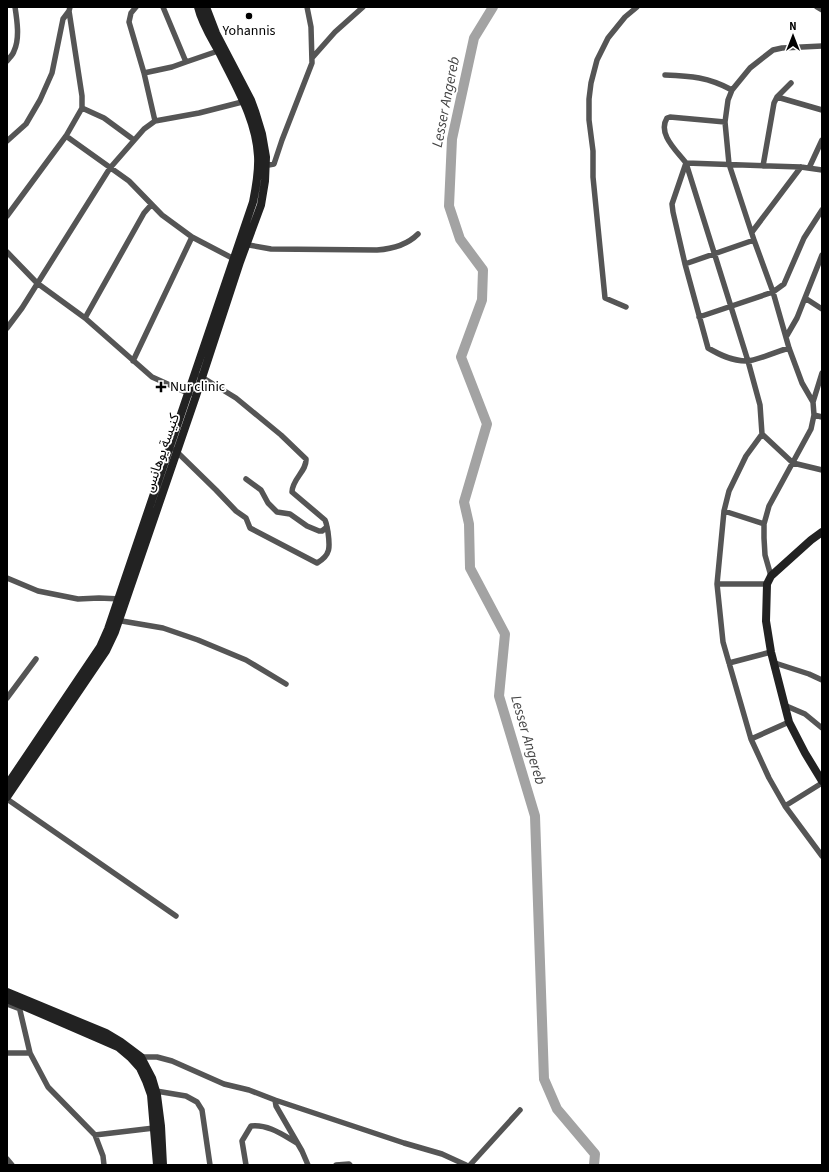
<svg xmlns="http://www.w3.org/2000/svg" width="829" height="1172" viewBox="0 0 829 1172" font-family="'Source Sans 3','Noto Sans Arabic',sans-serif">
	<rect width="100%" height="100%" fill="#fff"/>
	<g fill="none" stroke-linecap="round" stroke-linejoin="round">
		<!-- river -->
		<path stroke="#a3a3a3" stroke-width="10" d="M 493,7 L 474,38 L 452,139 L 449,206 L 460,239 L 483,270 L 482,300 L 461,357 L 487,424 L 464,502 L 469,524 L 470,568 L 505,634 L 499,696 L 535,816 L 544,1079 L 557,1109 L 595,1154 L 594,1165"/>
		<!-- street -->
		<path stroke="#555" stroke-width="5.5" d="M 136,7 L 131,13 L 129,22 L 144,73 L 155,121
			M 817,7 L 822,10
			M 312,58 L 335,32 L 363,7
			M 7,61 C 9,58 13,55 14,51 C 20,39 17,20 15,7
			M 186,62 L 218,51
			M 144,73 L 172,67 L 186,62 L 163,7
			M 665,75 C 691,76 708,77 732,90
			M 777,97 L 822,110
			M 82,108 L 104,118 L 134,140
			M 725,122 L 670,117 L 667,118 C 657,134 677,151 686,163 L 748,361 L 760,405 L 762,434 L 793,463 L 822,470
			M 66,136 L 129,181 L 162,215 L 192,237 L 236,260
			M 7,141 L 26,124 L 40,100 L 52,73 L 63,19 L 69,11
			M 686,163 L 672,204 L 673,212 L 685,264 L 708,348 C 720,355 732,361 746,361 C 756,361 778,351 789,348
			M 686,163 L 801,167 L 822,170
			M 263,166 L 274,164 L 282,140 L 312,63 L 311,27 L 307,7
			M 763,166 L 774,103 L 777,97 L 791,83
			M 809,168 L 822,140
			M 7,216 L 66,136 L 82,108 L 82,96 L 69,11 L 70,7
			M 752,232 L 801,167
			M 243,244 L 271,249 L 377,250 C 392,249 407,245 418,234
			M 7,252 L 37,283 L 85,318 L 152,377 L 190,394
			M 685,264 L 754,240
			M 805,298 L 822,309
			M 626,307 L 605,298 L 593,177 L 593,151 L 589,120 L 589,99 L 591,83 L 597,60 L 608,38 L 625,17 L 637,7
			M 699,317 L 773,292 L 784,284 L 804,238 L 822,210
			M 85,318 L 144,213 L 151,205
			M 7,328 L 22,308 L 110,168 L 144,129 L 155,121 L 199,113 L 246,101
			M 786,337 L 797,318 L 822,255
			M 133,361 L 192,237
			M 813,402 L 822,373
			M 814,415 L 822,417
			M 762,434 L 746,456 L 729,491 L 724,511 L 717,584 L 723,642 L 751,739 L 769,778 L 785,806 L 822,856
			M 175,450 L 216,490 L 236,511 L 246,518 L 250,528 L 317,563 C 331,555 330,547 328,532 C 327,528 327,524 325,520 L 292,492 C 292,479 307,471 306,459 L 281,435 L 236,398 L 200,376
			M 246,479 L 261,490 L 268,503 L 277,512 L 290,514 L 307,526 L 319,531 L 322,531 L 327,527
			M 724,511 L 764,524
			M 771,576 L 765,555 L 764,538 L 764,524 L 769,506 L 811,429 L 814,415 L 813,402 L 802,383 L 789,348 L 773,292 L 754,240 L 729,164 L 725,122 L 728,100 L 732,90 L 750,68 L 773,50 L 782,48 L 822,46
			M 7,578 L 38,591 L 78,599 L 99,598 L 121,599
			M 717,584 L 767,584
			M 116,620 L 163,628 L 198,640 L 246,660 L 286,684
			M 729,663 L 771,652
			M 775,663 L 809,674 L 822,680
			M 7,698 L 36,659
			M 784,705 L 805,714 L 822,728
			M 751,739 L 789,722
			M 7,799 L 176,916
			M 785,806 L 822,783
			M 18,1002 L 30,1053 L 48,1087 L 95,1135 L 103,1156 L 104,1165
			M 7,1004 L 20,1009
			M 7,1053 L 30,1053
			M 141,1057 L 157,1057 L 172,1061 L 224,1084 L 249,1090 L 275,1100 L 276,1106 L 302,1151 L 308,1165
			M 156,1091 L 186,1096 L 197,1102 L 202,1110 L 210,1165
			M 275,1100 L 404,1143 L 442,1154 L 466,1165
			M 95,1135 L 154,1128
			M 7,1159 L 12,1165
			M 246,1165 L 242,1141 L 251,1126 C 268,1124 283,1135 297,1143
			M 336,1165 L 349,1164 L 350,1165
			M 470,1165 L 520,1110"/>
		<!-- secondary -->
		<path stroke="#222" stroke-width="8" d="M 822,532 L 811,540 L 771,576 L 767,584 L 766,621 L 771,652 L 789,722 L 805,753 L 822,781
			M 7,785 L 100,647 L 108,629 L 253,202 C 256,187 259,172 258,156 C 256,119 236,87 220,54 C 212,39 202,24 198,7
			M 7,797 L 106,651 L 115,632 L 196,396 L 240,262 L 261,205 L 265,181 L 266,157 L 262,134 L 255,111 L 251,100 L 216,33 L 206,7
			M 7,992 L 106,1033 L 121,1042 L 141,1057 L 152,1078 L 157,1095 L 161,1126 L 163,1165
			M 7,999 L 102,1040 L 118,1047 L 131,1058 L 140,1068 L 146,1081 L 151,1095 L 157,1165"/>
	</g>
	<!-- markers -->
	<g fill="#000" stroke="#fff" stroke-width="1.5">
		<circle cx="249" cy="16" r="4"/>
		<path d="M159 381h4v4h4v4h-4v4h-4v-4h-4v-4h4z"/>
	</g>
	<g text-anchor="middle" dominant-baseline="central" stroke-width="3.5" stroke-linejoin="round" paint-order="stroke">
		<!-- poi labels -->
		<g font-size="14" fill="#000" stroke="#fff">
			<text x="249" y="31">Yohannis</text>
			<text x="170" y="387" text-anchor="start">Nur clinic</text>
		</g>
		<!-- street labels -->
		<g font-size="14" fill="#000" stroke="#fff">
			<text transform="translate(162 453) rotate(-71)">كنيسة يوهانس</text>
		</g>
		<!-- water labels -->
		<g font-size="15" font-style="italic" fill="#444" stroke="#fff">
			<text transform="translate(446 102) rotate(-79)">Lesser Angereb</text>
			<text transform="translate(528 740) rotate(74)">Lesser Angereb</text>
		</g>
	</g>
	<!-- border -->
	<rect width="829" height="1172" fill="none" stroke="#000000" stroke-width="16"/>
	<!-- north arrow -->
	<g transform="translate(793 36)" stroke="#ffffff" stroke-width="3" paint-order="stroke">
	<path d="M0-3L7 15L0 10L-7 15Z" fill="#000000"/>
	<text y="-6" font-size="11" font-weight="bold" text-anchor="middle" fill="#000000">N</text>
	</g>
</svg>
